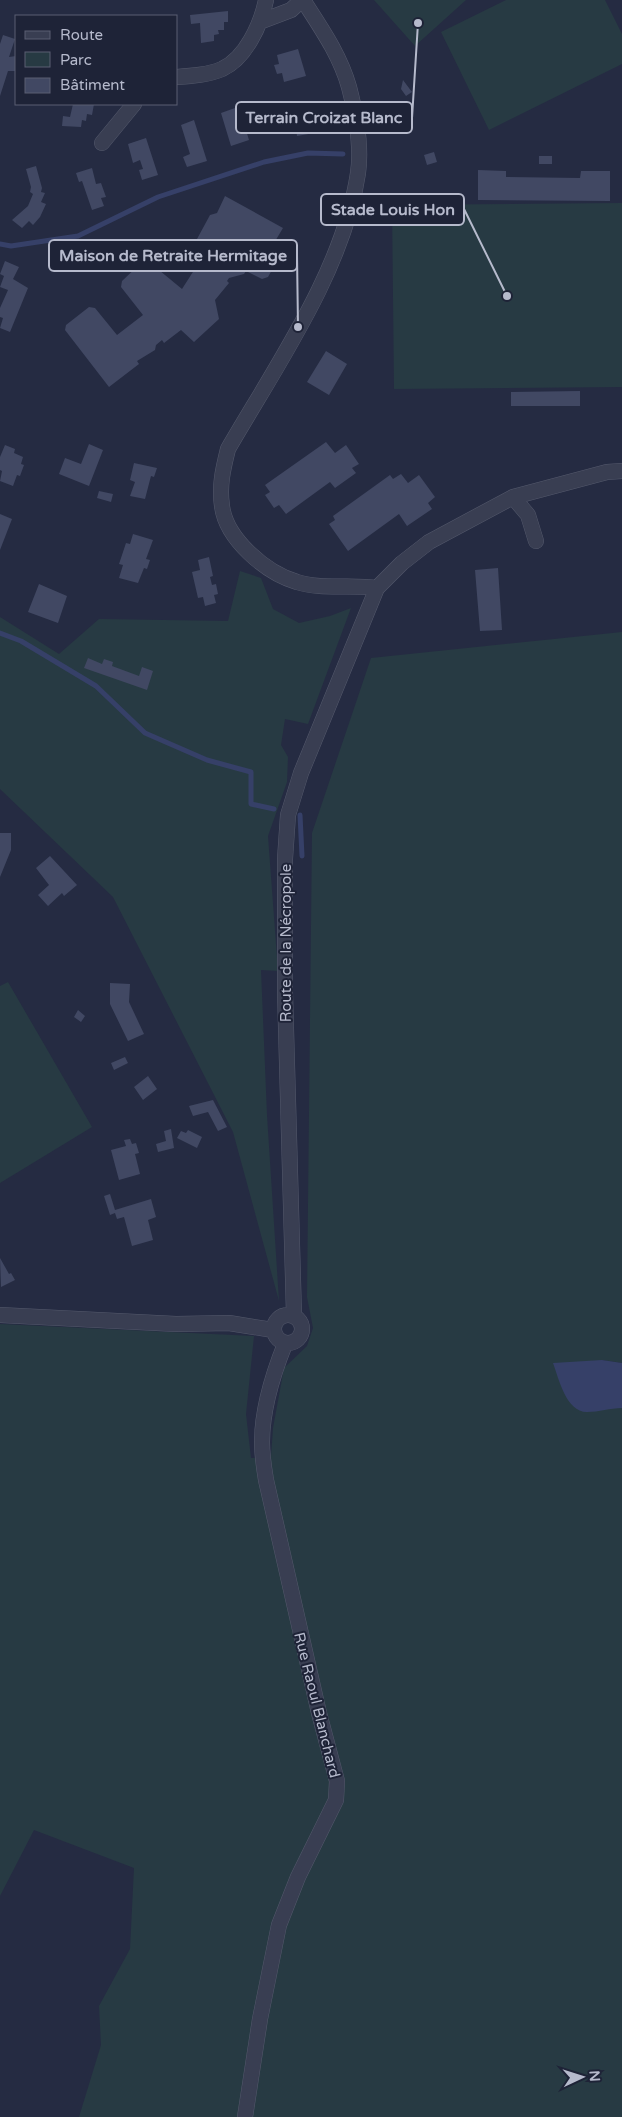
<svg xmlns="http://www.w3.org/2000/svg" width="622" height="2117" viewBox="0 0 622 2117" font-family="'Varela Round',sans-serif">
	<rect width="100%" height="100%" fill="#252b42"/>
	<!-- green -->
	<path fill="#273a43" d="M 374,0 L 466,0 L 415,46 Z
		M 506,0 L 605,0 L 622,34 L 622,64 L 489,130 L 441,32 Z
		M 622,203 L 622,387 L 394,389 L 392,205 Z
		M 240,571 L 261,578 L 273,609 L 299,623 L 330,616 L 351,608 L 308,724 L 285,719 L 281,745 L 288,757 L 287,782 L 268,836 L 278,971 L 261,970 L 267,1115 L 279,1301 L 233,1132 L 113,897 L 0,789 L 0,617 L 59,654 L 99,619 L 228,621 Z
		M 622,632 L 622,1363 L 602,1360 L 610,1408 L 622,1408 L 622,2117 L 79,2117 L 101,2045 L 99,2006 L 130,1949 L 134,1868 L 34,1830 L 0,1896 L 0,1324 L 254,1336 L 246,1414 L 251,1458 L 271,1457 L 273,1428 L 284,1368 L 307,1346 L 313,1328 L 307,1297 L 312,833 L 371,658 Z
		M 8,982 L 92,1127 L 0,1183 L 0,986 Z"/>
	<!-- water -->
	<path fill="#364068" d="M 602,1360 L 622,1363 L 622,1408 C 610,1408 599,1412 587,1412 C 566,1412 559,1379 553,1363 Z"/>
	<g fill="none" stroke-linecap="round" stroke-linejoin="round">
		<!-- stream -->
		<path stroke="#364068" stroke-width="5" d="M 0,244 L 11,246 L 78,236 L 158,197 L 264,162 L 308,153 L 343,154
			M 0,633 L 21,641 L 96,686 L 145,733 L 207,760 L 251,772 L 251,804 L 274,809
			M 300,815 L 302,856"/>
	</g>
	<!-- building -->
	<path fill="#414863" d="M 228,11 L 228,22 L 224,22 L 224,30 L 218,30 L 219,34 L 214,35 L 214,41 L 201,43 L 200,23 L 191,24 L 190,15 Z
		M 3,35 L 15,39 L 9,57 L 16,56 L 16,71 L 8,71 L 0,96 L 0,44 Z
		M 298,49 L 306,76 L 284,82 L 282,73 L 277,74 L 274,65 L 279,64 L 277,55 Z
		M 403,80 L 412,92 L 406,96 L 401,89 Z
		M 73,104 L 94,104 L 92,115 L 87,114 L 86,121 L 82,120 L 81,127 L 62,126 L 63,116 L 70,117 Z
		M 321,104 L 326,131 L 297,136 L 295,121 L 288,122 L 286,111 Z
		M 235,108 L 238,115 L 241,114 L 249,140 L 231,146 L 221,113 Z
		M 194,120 L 207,161 L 187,167 L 183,157 L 190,154 L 181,125 Z
		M 146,138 L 158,175 L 142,180 L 139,170 L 143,169 L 140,160 L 133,163 L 128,144 Z
		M 434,152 L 437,162 L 427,165 L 424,155 Z
		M 539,156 L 552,156 L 552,164 L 539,164 Z
		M 36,166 L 42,188 L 41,192 L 45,193 L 41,202 L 46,204 L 40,217 L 33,225 L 29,221 L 22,228 L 12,220 L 28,206 L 33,194 L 30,192 L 31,187 L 26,169 Z
		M 92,168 L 96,184 L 101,183 L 106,197 L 101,198 L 104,206 L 92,210 L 82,181 L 79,182 L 76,173 Z
		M 478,170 L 506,171 L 506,177 L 580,178 L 581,171 L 610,171 L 610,201 L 478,200 Z
		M 225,196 L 283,228 L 274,243 L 280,246 L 282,252 L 268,277 L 262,279 L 246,271 L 244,274 L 229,278 L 227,281 L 229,283 L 215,300 L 219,319 L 194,342 L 181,330 L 164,343 L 162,340 L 156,345 L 155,350 L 137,361 L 139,364 L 109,387 L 65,330 L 66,325 L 89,307 L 95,308 L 117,335 L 143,315 L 121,287 L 122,281 L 142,262 L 148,261 L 182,289 L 207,250 L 199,246 L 197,239 L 210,215 L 217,213 Z
		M 5,261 L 19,267 L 13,279 L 28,288 L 10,332 L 0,328 L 3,318 L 0,317 L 0,308 L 8,290 L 0,287 L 4,276 L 0,274 Z
		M 326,351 L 347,364 L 329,395 L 307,382 Z
		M 580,391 L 580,406 L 511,406 L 511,392 Z
		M 326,442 L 335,453 L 346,445 L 359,464 L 352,468 L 356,473 L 335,488 L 330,482 L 286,514 L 279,505 L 274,508 L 265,495 L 270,492 L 265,485 Z
		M 89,444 L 103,450 L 89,486 L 59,474 L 65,458 L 81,464 Z
		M 5,445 L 15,449 L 14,453 L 23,457 L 21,464 L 24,465 L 20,476 L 17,475 L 13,486 L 0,481 L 2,471 L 0,470 L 0,457 Z
		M 134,463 L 157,468 L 154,477 L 151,476 L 145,499 L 130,496 L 135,482 L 130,480 Z
		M 401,474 L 408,483 L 419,475 L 435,497 L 428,503 L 432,509 L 407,526 L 399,514 L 348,551 L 329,524 L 335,520 L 333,516 L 390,475 L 393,479 Z
		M 99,491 L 113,494 L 111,502 L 97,498 Z
		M 0,514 L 12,519 L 0,550 Z
		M 133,534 L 153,540 L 146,559 L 150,560 L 147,569 L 144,568 L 138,583 L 119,578 L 123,565 L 119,564 L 126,543 L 130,544 Z
		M 209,557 L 213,576 L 210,577 L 212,585 L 216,584 L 218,594 L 214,595 L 216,603 L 205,606 L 203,597 L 198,598 L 192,572 L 200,570 L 198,560 Z
		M 498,568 L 502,630 L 480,631 L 475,570 Z
		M 39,584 L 67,596 L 58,623 L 28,612 Z
		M 88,658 L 102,664 L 104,659 L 113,662 L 112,666 L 139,676 L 142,667 L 153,671 L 147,690 L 84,668 Z
		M 0,833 L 11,833 L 11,850 L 0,877 Z
		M 50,856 L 77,885 L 64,896 L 62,893 L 48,906 L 38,895 L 49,885 L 36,868 Z
		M 110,983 L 130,984 L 129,1002 L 144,1034 L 128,1041 L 110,1004 Z
		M 78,1010 L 85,1016 L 81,1022 L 74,1017 Z
		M 125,1057 L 128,1063 L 114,1070 L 111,1063 Z
		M 148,1076 L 157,1089 L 143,1100 L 134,1087 Z
		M 213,1100 L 227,1127 L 218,1131 L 208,1112 L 193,1116 L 189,1106 Z
		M 171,1129 L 174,1148 L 158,1152 L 156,1144 L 166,1141 L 164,1131 Z
		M 188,1130 L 202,1137 L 197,1148 L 177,1138 L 181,1131 L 186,1133 Z
		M 130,1139 L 132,1144 L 136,1143 L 139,1153 L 135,1154 L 140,1174 L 119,1180 L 111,1150 L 126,1146 L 124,1140 Z
		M 110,1194 L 115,1210 L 151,1199 L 156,1217 L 148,1220 L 153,1240 L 132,1246 L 124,1217 L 117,1219 L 115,1213 L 110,1215 L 104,1196 Z
		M 0,1258 L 9,1274 L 11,1273 L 15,1280 L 1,1287 Z"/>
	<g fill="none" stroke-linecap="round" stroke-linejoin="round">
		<defs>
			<path id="minor" d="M 303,0 C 321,28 340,55 349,87 C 356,114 362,145 358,173 C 344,269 276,366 228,449 C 223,469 219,486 222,506 C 226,539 266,573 297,582 C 322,590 351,584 377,588
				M 262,21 L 291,10 L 302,0
				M 176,77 C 191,76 208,75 222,69 C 246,58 261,24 266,0
				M 102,143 L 134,104
				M 513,497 L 528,515 L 536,541
				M274 1329a14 14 0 1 1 28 0a14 14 0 1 1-28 0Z
				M 0,1315 L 176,1324 L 229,1323 L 273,1330
				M 294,1315 L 285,992 L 285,859 L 288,815 L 301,773 L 377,588 L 402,563 L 429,542 L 513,497 L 607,472 L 622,471
				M 245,2117 L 260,2019 L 279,1925 L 298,1877 L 336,1800 L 337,1781 L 319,1713 L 266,1480 C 264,1468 262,1454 262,1442 C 262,1408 273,1374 285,1344"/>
		</defs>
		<!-- minor casing -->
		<use href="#minor" stroke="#54596c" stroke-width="16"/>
		<!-- minor -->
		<use href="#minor" stroke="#393e52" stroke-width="15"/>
	</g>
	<g text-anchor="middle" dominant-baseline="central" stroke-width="4" stroke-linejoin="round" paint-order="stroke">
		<!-- street labels -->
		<g font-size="15" fill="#b6bacc" stroke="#1e2337">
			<text transform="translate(286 943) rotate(-90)">Route de la Nécropole</text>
			<text transform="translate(317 1705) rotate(76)">Rue Raoul Blanchard</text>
		</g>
	</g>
	<!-- callouts -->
	<path fill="none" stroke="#b6bacc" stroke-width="2" d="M418 23L412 118M507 296L464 209M298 327L297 255"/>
	<g fill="#b6bacc" stroke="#1e2337" stroke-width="2">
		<circle cx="418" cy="23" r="5"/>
		<circle cx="507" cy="296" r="5"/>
		<circle cx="298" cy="327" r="5"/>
	</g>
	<g fill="#1e2337" stroke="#b6bacc" stroke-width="2">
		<rect x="236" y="102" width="176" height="31" rx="5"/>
		<rect x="321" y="194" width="143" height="31" rx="5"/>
		<rect x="49" y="240" width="248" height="31" rx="5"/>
	</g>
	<g font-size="16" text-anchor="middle" font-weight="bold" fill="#b6bacc">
		<text x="324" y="123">Terrain Croizat Blanc</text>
		<text x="393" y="215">Stade Louis Hon</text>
		<text x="173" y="261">Maison de Retraite Hermitage</text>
	</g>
	<!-- legend -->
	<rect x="15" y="15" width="162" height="90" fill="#1e2337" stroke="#5b5f73"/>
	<rect x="25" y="31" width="25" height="8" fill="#393e52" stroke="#5b5f73"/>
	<text x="60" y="40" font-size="15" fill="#b6bacc">Route</text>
	<rect x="25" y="52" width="25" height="15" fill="#273a43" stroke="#5b5f73"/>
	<text x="60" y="65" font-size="15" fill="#b6bacc">Parc</text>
	<rect x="25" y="78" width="25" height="15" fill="#414863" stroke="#5b5f73"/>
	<text x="60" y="90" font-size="15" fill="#b6bacc">Bâtiment</text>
	<!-- north arrow -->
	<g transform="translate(582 2077) rotate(86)" stroke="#1e2337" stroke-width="4" paint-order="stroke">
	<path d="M0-4L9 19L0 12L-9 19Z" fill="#b6bacc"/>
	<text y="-8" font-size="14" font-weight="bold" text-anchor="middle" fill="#b6bacc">N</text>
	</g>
</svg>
